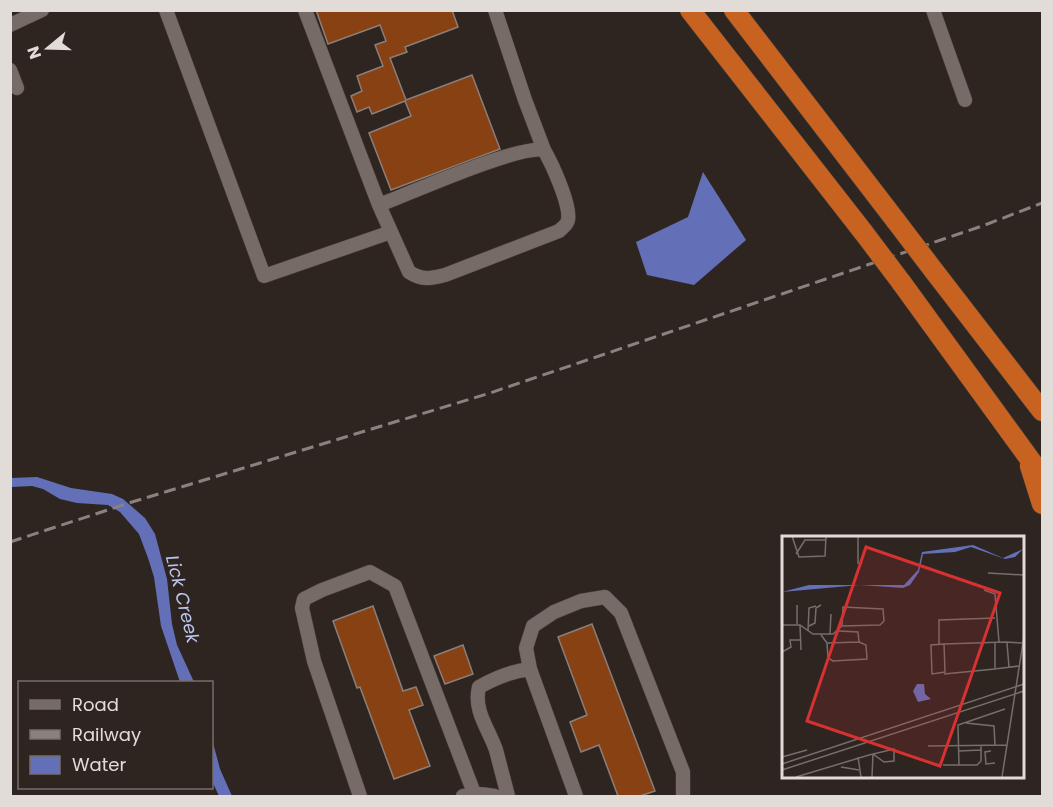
<svg xmlns="http://www.w3.org/2000/svg" width="1053" height="807" viewBox="0 0 1053 807" font-family="Poppins,sans-serif">
	<rect width="100%" height="100%" fill="#2e2521"/>
	<!-- water -->
	<path fill="#6370b7" d="M 703,172 L 746,240 L 694,285 L 647,275 L 636,242 L 688,217 Z
		M 37,477 L 71,488 L 112,494 L 123,499 L 145,518 L 155,534 L 167,579 L 172,624 L 177,645 L 194,682 L 180,682 L 161,626 L 154,577 L 148,558 L 139,534 L 120,512 L 108,505 L 77,503 L 60,499 L 43,489 L 32,486 L 11,487 L 11,478 Z
		M 212,739 L 220,769 L 232,796 L 219,796 L 212,781 Z"/>
	<!-- building -->
	<path fill="#884113" stroke="#8a7f7a" stroke-width="1.5" d="M 316,10 L 452,10 L 458,27 L 405,47 L 407,52 L 390,58 L 406,100 L 472,75 L 500,149 L 391,190 L 369,133 L 411,116 L 405,101 L 372,114 L 369,107 L 357,112 L 351,96 L 362,91 L 357,76 L 383,66 L 375,45 L 386,41 L 380,25 L 328,44 Z
		M 373,606 L 403,691 L 416,687 L 423,705 L 409,710 L 430,766 L 394,779 L 360,687 L 357,688 L 333,621 Z
		M 592,624 L 655,791 L 640,796 L 618,796 L 599,745 L 581,752 L 570,722 L 587,715 L 558,637 Z
		M 463,645 L 473,674 L 445,684 L 434,656 Z"/>
	<g fill="none" stroke-linecap="round" stroke-linejoin="round">
		<defs>
			<path id="minor" d="M 166,10 L 264,276 L 391,232
				M 305,10 L 379,205 L 409,272 C 423,281 431,278 445,275 L 559,231 C 563,227 567,225 568,220 C 571,205 552,164 544,150 C 517,145 411,193 379,205
				M 495,10 L 525,100 L 544,150
				M 933,10 L 965,100
				M 10,25 L 42,10
				M 10,70 L 17,88
				M 530,669 L 526,648 L 533,626 L 554,612 L 581,601 L 605,597 L 621,613 L 683,772 L 683,796
				M 360,796 L 314,661 L 302,608 L 304,599 L 322,590 L 370,572 L 395,586 L 474,793
				M 463,796 L 474,793 L 495,796
				M 508,796 C 504,781 500,765 496,750 C 489,729 473,711 479,687 C 495,678 512,671 530,669 L 576,796"/>
			<path id="highway" d="M 690,10 L 864,233
				M 734,10 L 896,221
				M 934,271 L 1042,411
				M 901,282 L 1042,476
				M 1030,466 L 1042,504"/>
		</defs>
		<!-- minor casing -->
		<use href="#minor" stroke="#4b4440" stroke-width="15"/>
		<!-- highway casing -->
		<use href="#highway" stroke="#4b4440" stroke-width="21"/>
		<!-- minor -->
		<use href="#minor" stroke="#766b66" stroke-width="14"/>
		<!-- highway -->
		<use href="#highway" stroke="#c76220" stroke-width="20"/>
		<!-- rail -->
		<path stroke="#89827e" stroke-width="3" stroke-dasharray="12 6" stroke-linecap="butt" d="M 10,542 L 132,502 L 490,393 L 985,225 L 1042,203"/>
		<defs>
			<path id="highway-bridge" d="M 896,221 L 934,271
				M 864,233 L 901,282"/>
		</defs>
		<!-- highway-bridge casing -->
		<use href="#highway-bridge" stroke="#4b4440" stroke-width="21" stroke-linecap="butt"/>
		<!-- highway-bridge -->
		<use href="#highway-bridge" stroke="#c76220" stroke-width="20"/>
	</g>
	<g text-anchor="middle" dominant-baseline="central" stroke-width="6" stroke-linejoin="round" paint-order="stroke">
		<!-- water labels -->
		<g font-size="18" font-style="italic" fill="#bcc6ee" stroke="#2e2521">
			<text transform="translate(183 599) rotate(76)">Lick Creek</text>
		</g>
	</g>
	<!-- overview -->
	<g transform="translate(782 536)">
		<rect width="242" height="242" fill="#2e2521"/>
		<path d="M 191,9 L 221,22 L 241,13 L 233,21 L 223,23 L 189,11 L 173,16 L 141,18 L 137,36 L 128,49 L 121,52 L 78,49 L 0,56 L 27,49 L 122,49 L 136,34 L 140,16 ZM 135,148 L 142,148 L 143,158 L 149,163 L 136,166 L 131,155 Z" fill="#6370b7"/>
		<path fill="none" stroke="#766e6b" stroke-width="1.5" d="M 10,0 L 17,21 L 43,20 L 44,0M 14,18 L 23,4 L 44,4M 76,28 L 76,0M 206,37 L 242,39M 202,54 L 213,58 L 217,106M 15,69 L 15,88M 0,89 L 18,89 L 31,98 L 51,98 L 60,90 L 98,89 L 102,85 L 101,73 L 61,71 L 60,90M 18,89 L 19,114M 27,90 L 33,87 L 34,72 L 39,69M 26,95 L 27,72 L 34,70M 48,98 L 49,78M 39,99 L 45,107 L 77,106 L 76,96 L 57,95M 213,106 L 213,133 L 237,130M 45,107 L 46,122 L 51,125 L 85,123 L 84,109 L 77,106M 225,107 L 227,131M 157,108 L 157,84 L 213,82M 162,108 L 163,136 L 150,138 L 149,109 L 162,108 L 223,106 L 240,107M 0,116 L 9,111 L 8,104 L 19,104M 162,138 L 213,133M 184,187 L 212,190 L 213,209M 146,210 L 225,209M 177,215 L 199,214M 209,215 L 203,216 L 204,228 L 213,227M 0,221 L 25,214M 76,221 L 79,241M 0,228 L 242,148M 161,229 L 195,229 L 199,225 L 199,209M 177,229 L 176,189 L 223,173M 59,231 L 77,234M 0,234 L 242,155M 14,241 L 87,219 L 91,218 L 102,226 L 112,225 L 112,213 L 91,218 L 90,241M 220,241 L 242,100"/>
		<path fill="#d73131" fill-opacity="0.15" stroke="#d73131" stroke-width="3" d="M 84,11 L 218,57 L 158,230 L 25,185 Z"/>
		<rect width="242" height="242" fill="none" stroke="#e2dcd9" stroke-width="3"/>
	</g>
	<!-- border -->
	<rect width="1053" height="807" fill="none" stroke="#e2dcd9" stroke-width="24"/>
	<!-- legend -->
	<rect x="18" y="681" width="195" height="108" fill="#2e2521" stroke="#766e6b" stroke-width="1.5"/>
	<rect x="30" y="700" width="30" height="9" fill="#766b66" stroke="#766e6b" stroke-width="1.5"/>
	<text x="72" y="711" font-size="18" fill="#e2dcd9">Road</text>
	<rect x="30" y="730" width="30" height="9" fill="#89827e" stroke="#766e6b" stroke-width="1.5"/>
	<text x="72" y="741" font-size="18" fill="#e2dcd9">Railway</text>
	<rect x="30" y="756" width="30" height="18" fill="#6370b7" stroke="#766e6b" stroke-width="1.5"/>
	<text x="72" y="771" font-size="18" fill="#e2dcd9">Water</text>
	<!-- north arrow -->
	<g transform="translate(48 48) rotate(251)" stroke="#2e2521" stroke-width="4.5" paint-order="stroke">
	<path d="M0-4.5L10 22L0 15L-10 22Z" fill="#e2dcd9"/>
	<text y="-9" font-size="16" font-weight="bold" text-anchor="middle" fill="#e2dcd9">N</text>
	</g>
</svg>
